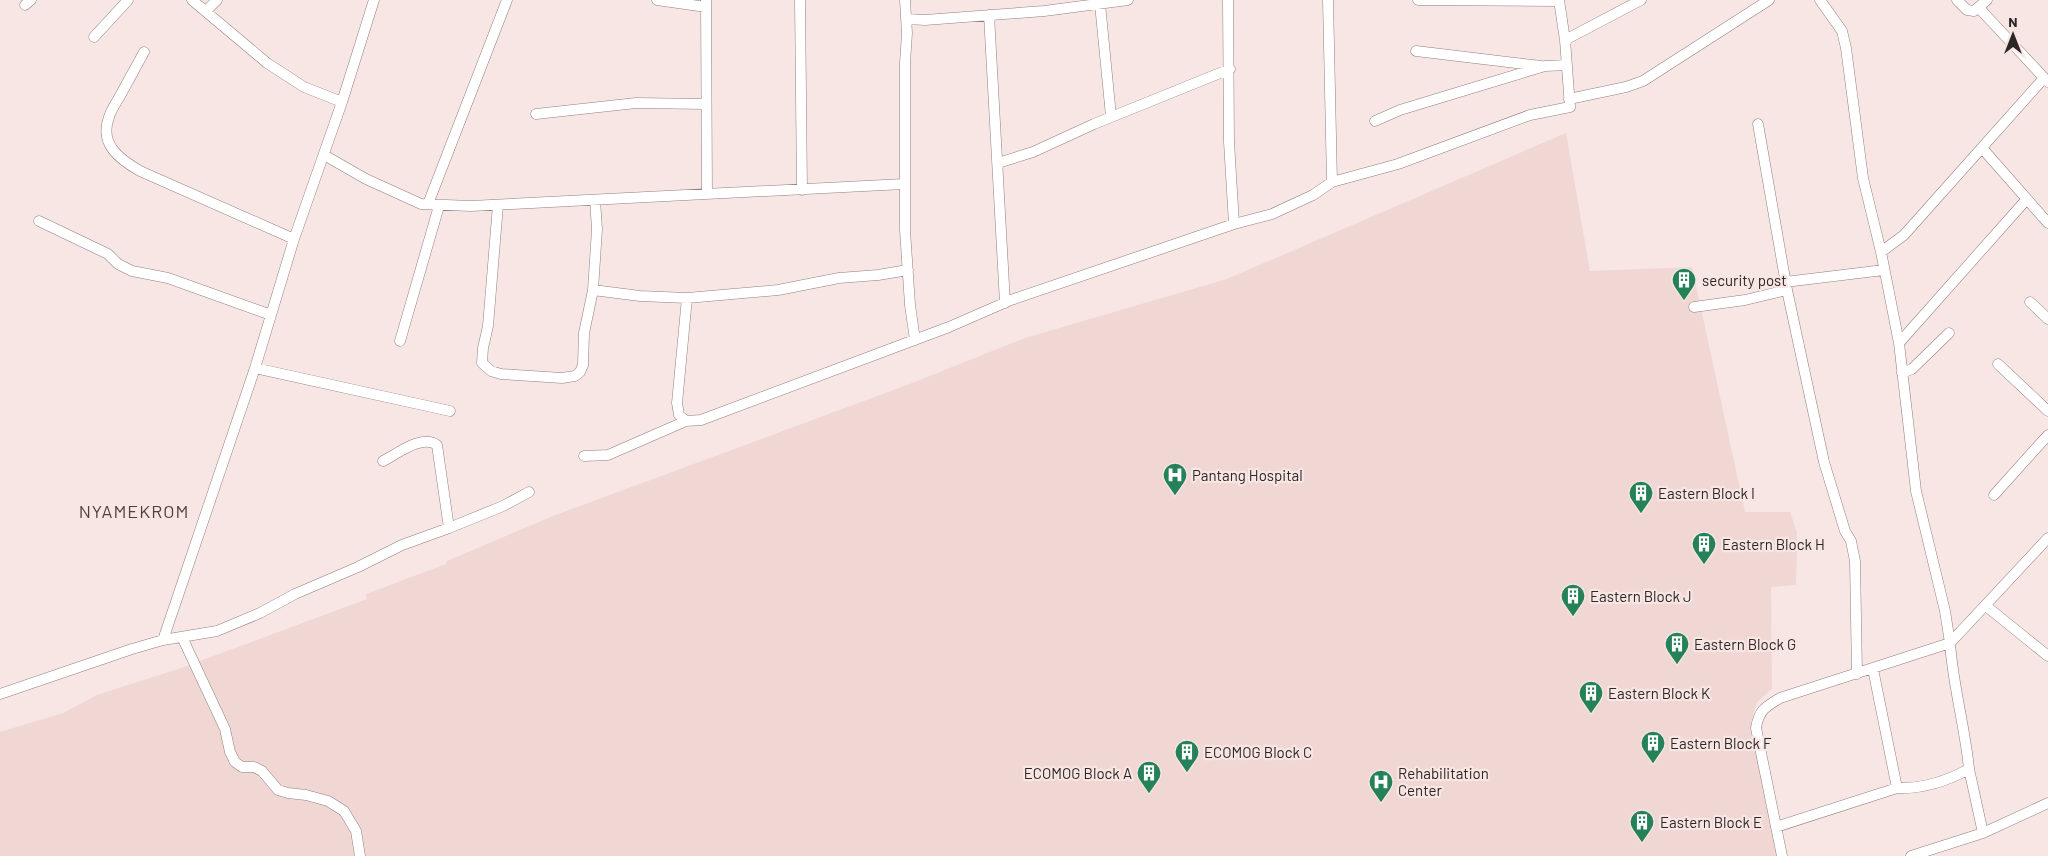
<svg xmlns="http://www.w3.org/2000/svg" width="2048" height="856" viewBox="0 0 2048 856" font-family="Barlow,sans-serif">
	<rect width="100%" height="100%" fill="#f7e6e4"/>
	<!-- built -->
	<path fill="#f0d7d4" d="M 1566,133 L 1590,271 L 1692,267 L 1745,512 L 1790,512 L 1797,532 L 1796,585 L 1771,587 L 1772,689 L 1757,702 L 1751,722 L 1779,856 L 0,856 L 0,732 L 63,713 L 97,695 L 181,668 L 367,599 L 366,594 L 446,564 L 447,561 L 553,516 L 907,385 L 1025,338 L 1227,279 Z"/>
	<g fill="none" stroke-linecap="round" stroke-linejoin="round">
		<defs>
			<path id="street" d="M 192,0 L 267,63 L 304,87 L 342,102
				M 657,0 L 706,7
				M 706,0 L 707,194
				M 800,0 L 802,190
				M 905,0 L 907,33 L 905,63 L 905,230 L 910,305 L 915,340
				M 1228,0 L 1229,142 L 1234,224
				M 1328,0 L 1332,182
				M 1418,0 L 1559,1
				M 1957,0 L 1967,10 L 1974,11 L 1987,0
				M 1100,4 L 1111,116
				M 25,5 L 31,0
				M 1979,8 L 2048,82
				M 206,11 L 217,0
				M 989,15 L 1005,303
				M 906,19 L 925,20 L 1044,11 L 1128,0
				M 94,37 L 128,0
				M 1565,40 L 1641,0
				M 1416,51 L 1541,66
				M 144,52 C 136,67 128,81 120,96 C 116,103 111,110 109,117 C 99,144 119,159 140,171 L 294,239
				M 1569,99 L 1626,87 L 1643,81 L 1769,0
				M 536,114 L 636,103 L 706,104
				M 1375,121 L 1400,110 L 1545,66 L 1567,65
				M 1758,124 L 1787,290 L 1824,462 L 1845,531 L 1851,541 L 1855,561 L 1857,674
				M 1982,148 L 2048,223
				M 324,155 L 366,179 L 421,204 L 471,206 L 904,184
				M 998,163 L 1033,152 L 1094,124 L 1230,69
				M 428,204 L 507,0
				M 498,205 L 488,326 L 483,348 L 482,363 L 491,371 L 501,374 L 562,378 L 575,376 L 580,372 L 583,365 L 584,333 L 593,290 L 597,229 L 595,200
				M 39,221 L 108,254 L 118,264 L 132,271 L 168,278 L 271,315
				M 1881,252 L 1904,235 L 2044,78
				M 1785,282 L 1884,270
				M 593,290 L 640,296 L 687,298 L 778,290 L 839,278 L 878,275 L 908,270
				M 687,298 L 677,403 L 679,415 L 686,421 L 701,420 L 949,327 L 1011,300 L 1234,224 L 1272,214 L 1313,195 L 1332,182 L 1398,164 L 1530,115 L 1570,107 L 1565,40 L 1559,0
				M 2030,302 L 2048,319
				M 1694,307 L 1745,300 L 1787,290
				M 400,341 L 439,206
				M 1899,343 L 2026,200
				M 1998,364 L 2048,411
				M 255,368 L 450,411
				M 1902,373 L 1912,369 L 1949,333
				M 584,456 L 608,455 L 686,421
				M 383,461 C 397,454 422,434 437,445 L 449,528
				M 1994,495 L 2048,435
				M 1986,606 L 2048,656
				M 182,637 L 225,729 L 230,752 L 235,762 L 242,767 L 254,767 L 262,771 L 278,790 L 288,793 L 306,795 L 328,801 L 344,811 L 356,831 L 360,856
				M 163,640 L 255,368 L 294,239 L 342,102 L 374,0
				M 0,694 L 132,649 L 163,640 L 217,631 L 260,613 L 295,594 L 358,567 L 402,545 L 449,528 L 503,506 L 529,492
				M 1897,788 C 1922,789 1947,781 1969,769 C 1965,727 1953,686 1950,643 L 2048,538
				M 1776,827 L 1897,788 L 1873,669
				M 1983,833 L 2048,803
				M 1782,856 L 1756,728 C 1759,710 1765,707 1780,698 L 1950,643 L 1945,611 L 1916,491 L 1899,343 L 1881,252 L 1863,178 L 1846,48 L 1842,31 L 1820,0
				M 1911,856 L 1983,833 L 1969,769"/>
		</defs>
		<!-- street casing -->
		<use href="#street" stroke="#8f807f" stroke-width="11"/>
		<!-- street -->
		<use href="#street" stroke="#fff" stroke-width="10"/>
	</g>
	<!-- icons -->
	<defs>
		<symbol id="building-pin" viewBox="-11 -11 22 30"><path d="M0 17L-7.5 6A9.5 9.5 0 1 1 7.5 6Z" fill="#248158" stroke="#f7e6e4"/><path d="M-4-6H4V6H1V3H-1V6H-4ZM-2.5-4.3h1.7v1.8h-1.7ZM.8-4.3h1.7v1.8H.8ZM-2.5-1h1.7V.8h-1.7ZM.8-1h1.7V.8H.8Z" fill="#fff"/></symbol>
		<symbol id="hospital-pin" viewBox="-11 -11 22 30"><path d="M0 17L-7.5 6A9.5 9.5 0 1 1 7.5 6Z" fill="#248158" stroke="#f7e6e4"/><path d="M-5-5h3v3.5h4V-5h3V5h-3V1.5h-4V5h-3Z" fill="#fff"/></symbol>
	</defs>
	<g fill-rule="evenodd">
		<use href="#building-pin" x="1670" y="266" width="28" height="38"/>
		<use href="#hospital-pin" x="1161" y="461" width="28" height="38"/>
		<use href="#building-pin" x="1627" y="479" width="28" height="38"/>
		<use href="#building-pin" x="1690" y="530" width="28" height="38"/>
		<use href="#building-pin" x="1559" y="582" width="28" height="38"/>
		<use href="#building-pin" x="1663" y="630" width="28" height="38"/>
		<use href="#building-pin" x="1577" y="679" width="28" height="38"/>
		<use href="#building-pin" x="1639" y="729" width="28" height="38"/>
		<use href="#building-pin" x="1173" y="738" width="28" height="38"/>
		<use href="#building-pin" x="1135" y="759" width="28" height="38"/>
		<use href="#hospital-pin" x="1367" y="768" width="28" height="38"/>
		<use href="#building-pin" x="1628" y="808" width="28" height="38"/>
	</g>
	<g text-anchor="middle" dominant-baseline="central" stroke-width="4.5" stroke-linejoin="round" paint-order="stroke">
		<!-- poi labels -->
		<g font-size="15" fill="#2c2625" stroke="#f7e6e4" text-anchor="start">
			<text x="1702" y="280">security post</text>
			<text x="1192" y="475">Pantang Hospital</text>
			<text x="1658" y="493">Eastern Block I</text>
			<text x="1722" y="544">Eastern Block H</text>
			<text x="1590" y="596">Eastern Block J</text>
			<text x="1694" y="644">Eastern Block G</text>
			<text x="1608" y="693">Eastern Block K</text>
			<text x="1670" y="743">Eastern Block F</text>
			<text x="1204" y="752">ECOMOG Block C</text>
			<text x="1132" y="773" text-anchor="end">ECOMOG Block A</text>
			<text x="1398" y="773">Rehabilitation<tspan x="1398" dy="17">Center</tspan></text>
			<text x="1660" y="822">Eastern Block E</text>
		</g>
		<!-- quarter labels -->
		<g font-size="18" letter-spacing="1" fill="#4d403e" stroke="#f7e6e4">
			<text x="134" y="511">NYAMEKROM</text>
		</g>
	</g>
	<!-- north arrow -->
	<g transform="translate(2013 35)" stroke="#f7e6e4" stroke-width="4" paint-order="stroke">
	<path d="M0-4L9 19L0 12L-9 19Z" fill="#2c2625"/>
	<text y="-8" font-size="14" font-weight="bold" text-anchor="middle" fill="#2c2625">N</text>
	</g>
</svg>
